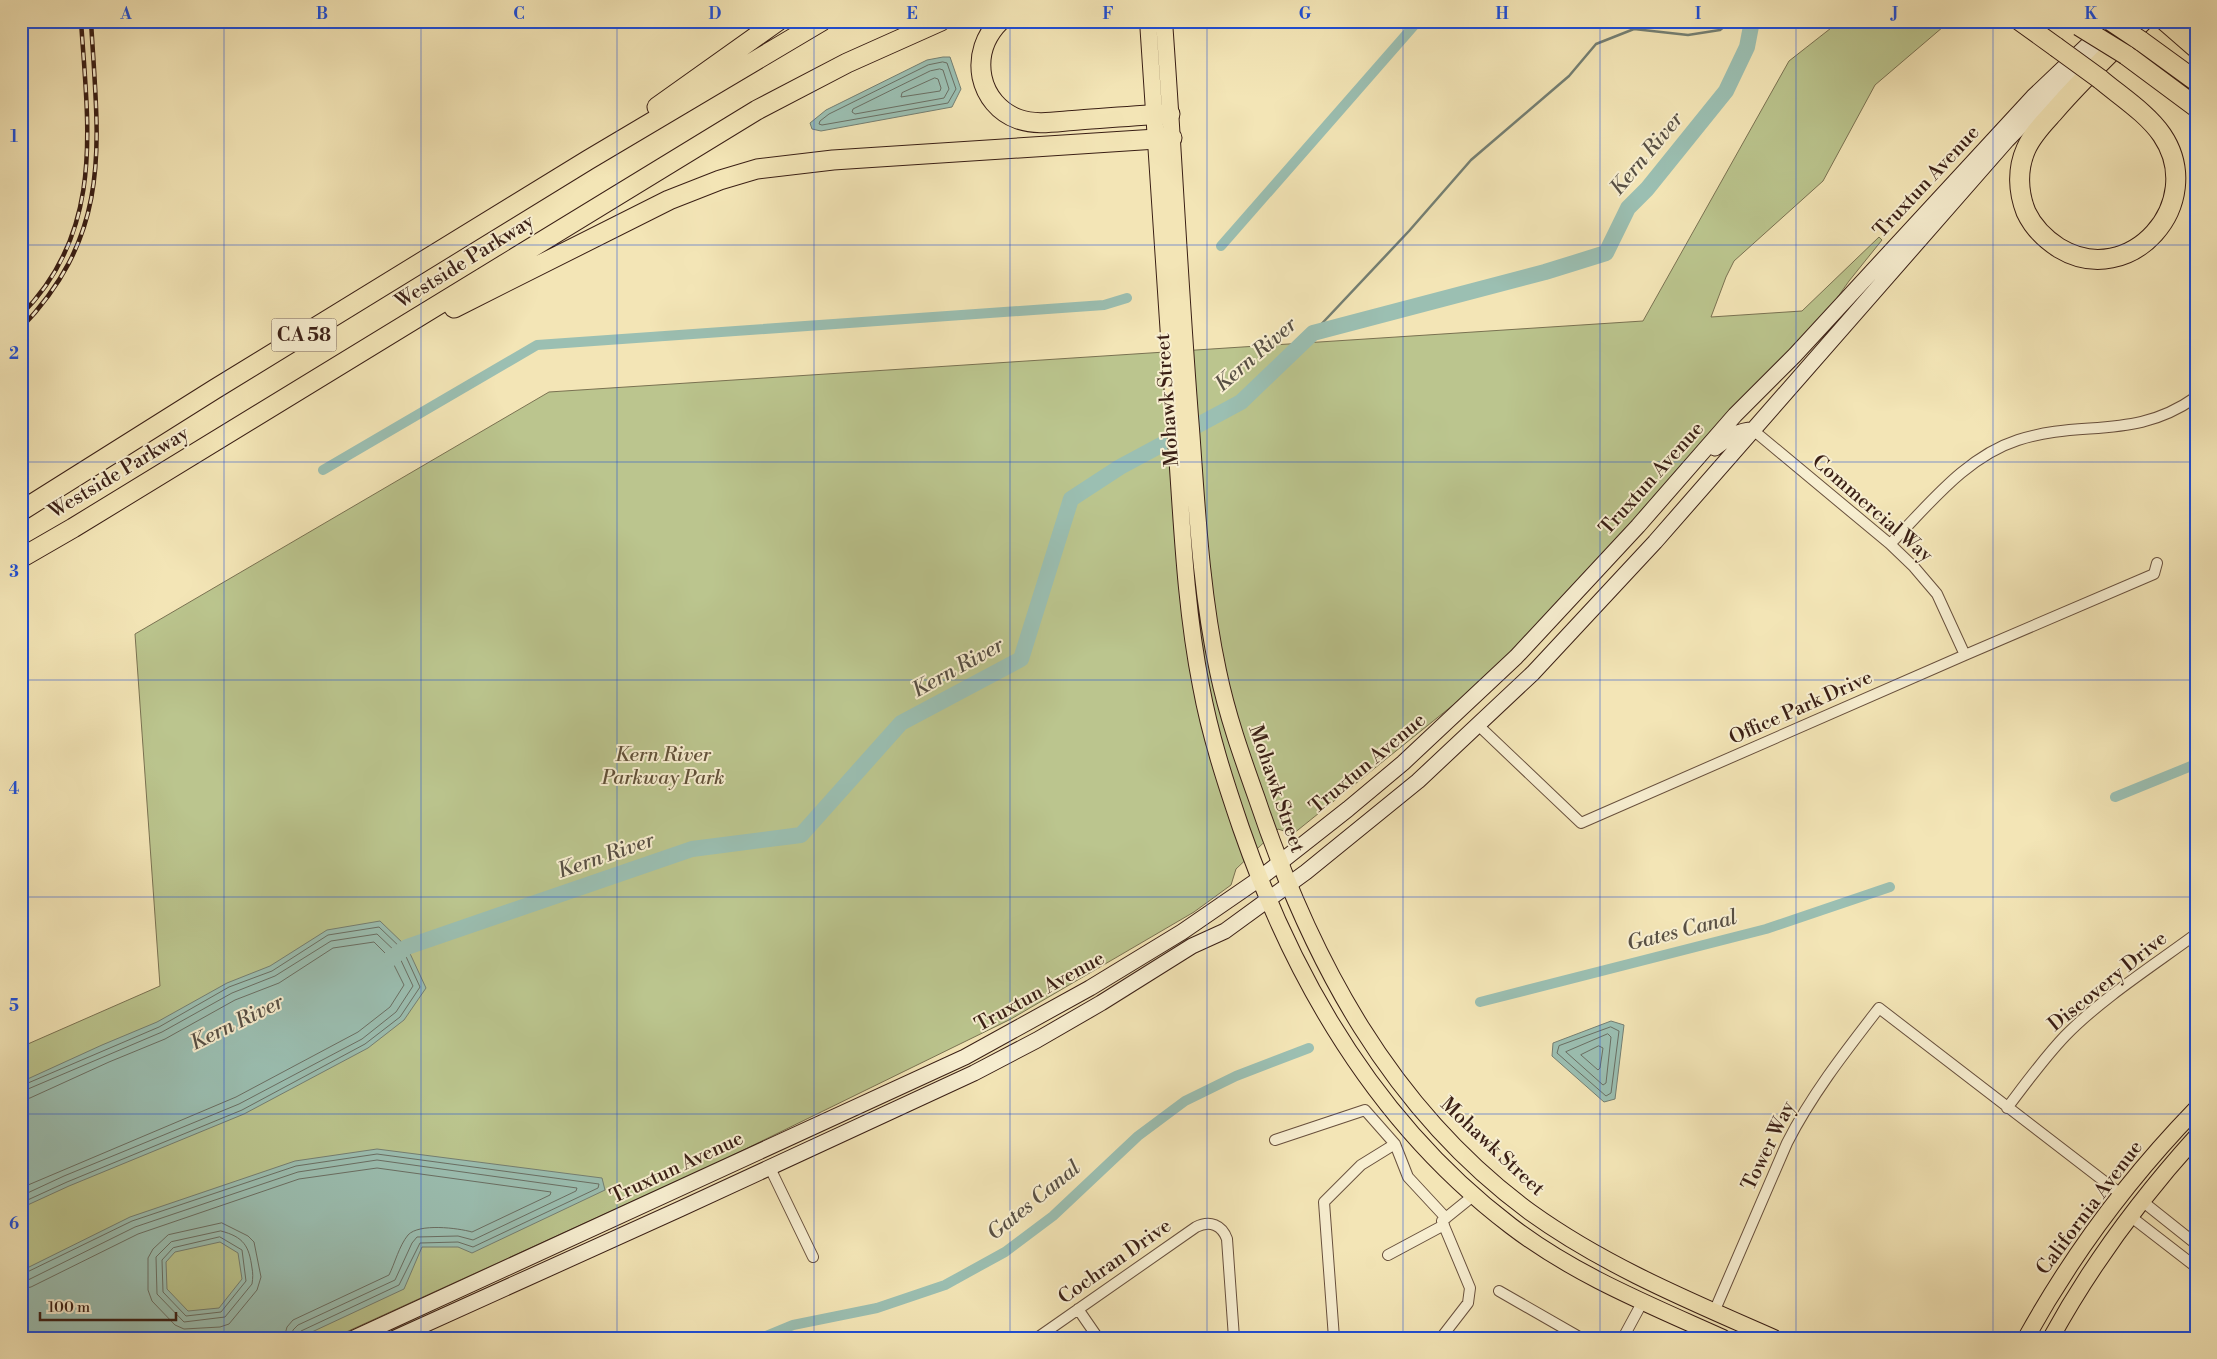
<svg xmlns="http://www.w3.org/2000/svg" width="2217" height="1359" viewBox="0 0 2217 1359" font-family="'Libre Bodoni',serif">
	<rect width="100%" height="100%" fill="#f3e5b6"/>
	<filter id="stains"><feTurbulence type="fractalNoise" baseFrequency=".004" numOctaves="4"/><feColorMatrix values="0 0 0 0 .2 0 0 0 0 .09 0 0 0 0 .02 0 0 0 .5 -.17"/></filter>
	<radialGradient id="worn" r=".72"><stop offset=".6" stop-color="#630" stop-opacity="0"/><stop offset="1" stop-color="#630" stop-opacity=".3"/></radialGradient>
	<!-- green -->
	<path fill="#bbc58e" stroke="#7a7252" d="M 1840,21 L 1950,21 L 1875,85 L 1823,181 L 1734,261 L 1726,277 L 1711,317 L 1802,311 L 1879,237 L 1882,240 L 1849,281 L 1828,311 L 1508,655 L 1463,697 L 1293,834 L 1278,829 L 1236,869 L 1231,885 L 1194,912 L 1011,1019 L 719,1162 L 333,1338 L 21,1338 L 21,1047 L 160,986 L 135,634 L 549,392 L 1643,321 L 1789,61 Z"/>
	<!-- water -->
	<path fill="#9bbfb2" stroke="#747f73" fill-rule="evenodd" d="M 943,57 L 950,57 L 961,89 L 952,107 L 821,131 L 812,129 L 810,123 L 826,110 L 927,60 Z
		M 380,921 L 407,947 L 426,988 L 404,1020 L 368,1048 L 244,1114 L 69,1186 L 21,1208 L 21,1082 L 102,1045 L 157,1022 L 227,983 L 270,966 L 327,930 Z
		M 1611,1021 L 1624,1025 L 1615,1099 L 1604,1102 L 1552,1056 L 1553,1043 Z
		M 377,1149 L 602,1178 L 605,1190 L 472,1253 L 458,1247 L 422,1247 L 404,1289 L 299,1338 L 21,1338 L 21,1271 L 130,1217 L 295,1161 ZM 220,1242 L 238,1253 L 242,1279 L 219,1308 L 188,1311 L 167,1289 L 166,1262 L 175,1252 Z"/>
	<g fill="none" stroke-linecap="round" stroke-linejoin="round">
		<!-- shore -->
		<path stroke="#6a6f64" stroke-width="1" d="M 943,62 L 947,63 L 956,89 L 948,103 L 822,125 L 819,124 L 820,121 L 829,114 L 928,65 Z
			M 940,69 L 943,70 L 949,89 L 944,98 L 855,114 L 852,112 L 853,109 L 930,71 Z
			M 935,78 L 938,79 L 941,88 L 940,91 L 901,97 L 902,93 Z
			M 1611,1027 L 1619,1031 L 1611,1093 L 1606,1096 L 1557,1053 L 1559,1046 Z
			M 1608,1034 L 1611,1037 L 1606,1083 L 1603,1085 L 1566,1052 Z
			M 1599,1046 L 1603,1048 L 1600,1068 L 1598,1070 L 1581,1055 Z
			M 21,1086 L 159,1027 L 229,987 L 272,971 L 328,935 L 379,927 L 403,950 L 420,987 L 400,1017 L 365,1044 L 242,1110 L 67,1182 L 21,1203
			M 21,1092 L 162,1032 L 232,993 L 275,976 L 331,941 L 377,934 L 398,954 L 413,986 L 396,1012 L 362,1039 L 239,1104 L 64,1176 L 21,1196
			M 21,1100 L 30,1098 L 109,1062 L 165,1039 L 235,1000 L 279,983 L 333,948 L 374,942 L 391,959 L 404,985 L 390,1007 L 358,1032 L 236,1097 L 21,1188
			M 222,1223 L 248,1236 L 254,1242 L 261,1277 L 257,1290 L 229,1324 L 220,1327 L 184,1329 L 175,1325 L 152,1301 L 148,1290 L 148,1258 L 153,1249 L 168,1235 Z
			M 221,1231 C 244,1237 249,1246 252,1268 C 253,1273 253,1278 252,1284 L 225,1317 L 184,1322 L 157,1294 L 156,1257 L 171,1242 Z
			M 220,1237 L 242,1250 L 246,1281 L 221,1312 L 186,1316 L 163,1292 L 162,1260 L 173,1248 Z
			M 21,1275 L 132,1221 L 296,1166 L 377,1154 L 599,1184 L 598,1188 L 473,1247 L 458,1242 L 420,1243 L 399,1285 L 301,1331 L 298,1338
			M 21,1281 L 28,1280 L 135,1227 L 298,1172 L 377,1160 L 577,1188 L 576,1191 L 473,1240 L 458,1236 L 417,1237 L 412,1243 L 395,1280 L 298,1325 L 293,1330 L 292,1338
			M 21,1289 L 31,1287 L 138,1234 L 299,1179 L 377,1168 L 551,1192 L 550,1195 L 472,1232 C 458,1228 419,1223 408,1235 C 399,1246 395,1263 389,1275 L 293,1320 L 287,1327 L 284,1338"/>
		<!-- stream -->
		<path stroke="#747f73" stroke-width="2.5" d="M 1313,333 L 1409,231 L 1471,160 L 1569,76 L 1596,44 L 1634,29 L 1688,35 L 1720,30 L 1731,21"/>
		<!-- canal -->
		<path stroke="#9bbfb2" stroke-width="10" d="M 1221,246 L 1418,21
			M 323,470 L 537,345 L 1104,305 L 1127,298
			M 2115,797 L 2196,764
			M 1480,1002 L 1766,929 L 1890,887
			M 761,1338 L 793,1325 L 877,1308 L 945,1285 L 1005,1252 L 1053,1216 L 1138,1136 L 1185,1101 L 1236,1076 L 1309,1048"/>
		<!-- river -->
		<path stroke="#9bbfb2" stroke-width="16" d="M 390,959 L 407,947 L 692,849 L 801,835 L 901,723 L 1021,659 L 1071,499 L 1120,467 L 1241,402 L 1313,333 L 1545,272 L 1606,253 L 1628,208 L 1647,189 L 1726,91 L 1747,47 L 1752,21"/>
		<defs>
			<path id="minor" d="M 1753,430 L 1890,544 L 1914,567 L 1937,594 L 1965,655
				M 1890,544 C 1928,506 1965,457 2018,440 C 2083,419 2134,441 2196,397
				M 1478,725 L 1581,823 L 1965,655 L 2154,574 L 2157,563
				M 2007,1108 C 2026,1083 2044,1058 2065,1036 C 2101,999 2154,965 2196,934
				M 1275,1140 L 1365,1110 L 1395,1144 L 1408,1177 L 1446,1218
				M 770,1168 L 813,1257
				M 2142,1201 L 2196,1244
				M 2130,1216 L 2196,1267
				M 1388,1255 L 1444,1225
				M 1499,1291 L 1581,1338
				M 1078,1309 L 1098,1338
				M 1714,1312 L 1787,1143 C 1812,1094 1845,1052 1879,1008 L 2122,1195
				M 1037,1338 L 1196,1227 C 1210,1220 1222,1225 1227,1239 L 1234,1338
				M 1334,1338 L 1324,1202 L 1361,1165 L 1395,1144
				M 1441,1338 L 1468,1303 L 1470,1288 L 1442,1221 L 1473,1196
				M 1623,1338 L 1643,1301"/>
			<path id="secondary" d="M 1715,448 C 1727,439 1737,430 1753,430
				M 354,1338 L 965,1057 L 1090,988 L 1182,932 L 1259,879 L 1348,809 L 1403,763 L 1516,657 L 1638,526 L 1735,415 L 1795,355 L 2033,97 L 2113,21
				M 395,1338 L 680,1209 L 974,1073 L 1037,1040 L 1101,1003 L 1192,946 L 1225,931 L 1306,872 L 1418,781 L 1533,673 L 1655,542 L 2007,140 L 2072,73 L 2114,36"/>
			<path id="primary" d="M 1148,21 C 1158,161 1166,300 1176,439 C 1182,521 1185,605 1201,686 C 1210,735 1225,781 1241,828 C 1295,984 1378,1125 1511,1226 C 1575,1275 1650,1305 1723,1338
				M 1164,21 C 1174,157 1180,293 1191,429 C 1197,510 1201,592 1218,671 C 1227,715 1242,757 1257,799 C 1311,960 1390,1109 1530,1212 C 1605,1266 1690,1301 1774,1338
				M 2026,1338 C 2072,1255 2130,1177 2196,1109
				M 2051,1338 C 2091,1265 2140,1199 2196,1137"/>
			<path id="motorway" d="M 1000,21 C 985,36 978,56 982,77 C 986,96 999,112 1018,119 C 1037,126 1059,121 1079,120 C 1109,118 1140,115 1170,114
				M 2020,21 L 2056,47
				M 2165,21 L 2196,48
				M 2141,41 L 2196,81
				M 2126,55 L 2196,107
				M 2100,79 C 2120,96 2147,113 2162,135 C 2208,203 2130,291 2059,248 C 2045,239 2033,227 2026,212 C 2018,192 2017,169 2026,149 C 2032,135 2043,124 2053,113 C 2081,80 2112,51 2143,21
				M 657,107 L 778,21
				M 454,308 L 669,200 L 720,180 L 757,169 L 833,160 L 1172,138
				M 21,511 L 215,389 L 588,160 L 822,21
				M 21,558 L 73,528 L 757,110 L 847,63 L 941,21"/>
		</defs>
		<!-- minor casing -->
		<use href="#minor" stroke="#68503d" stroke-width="12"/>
		<!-- secondary casing -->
		<use href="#secondary" stroke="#3a1f15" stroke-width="17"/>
		<!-- primary casing -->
		<use href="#primary" stroke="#3a1f15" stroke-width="18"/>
		<!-- motorway casing -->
		<use href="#motorway" stroke="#3a1f15" stroke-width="21"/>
		<!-- minor -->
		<use href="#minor" stroke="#f7eed0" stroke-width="10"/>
		<!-- secondary -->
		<use href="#secondary" stroke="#f7eed0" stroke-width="15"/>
		<!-- primary -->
		<use href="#primary" stroke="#f3e5b6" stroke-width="16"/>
		<!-- motorway -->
		<use href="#motorway" stroke="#f3e5b6" stroke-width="19"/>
		<defs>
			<path id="rail" d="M 21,315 C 105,231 88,127 81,21
				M 21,328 C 114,231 98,144 91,21"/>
		</defs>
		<!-- rail casing -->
		<use href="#rail" stroke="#3a1f15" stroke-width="4.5"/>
		<!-- rail -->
		<use href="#rail" stroke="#f7eed0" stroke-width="2.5" stroke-dasharray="8" stroke-linecap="butt"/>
		<defs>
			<path id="motorway-bridge" d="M 2111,21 L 2141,41
				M 2079,26 L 2126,55
				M 2056,47 L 2100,79"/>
		</defs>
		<!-- motorway-bridge casing -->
		<use href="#motorway-bridge" stroke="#3a1f15" stroke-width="21" stroke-linecap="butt"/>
		<!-- motorway-bridge -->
		<use href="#motorway-bridge" stroke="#f3e5b6" stroke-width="19"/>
	</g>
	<!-- grid -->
	<path fill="none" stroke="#1d4ed8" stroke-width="1" stroke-opacity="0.55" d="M 224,21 L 224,1338M 421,21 L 421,1338M 617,21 L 617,1338M 814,21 L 814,1338M 1010,21 L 1010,1338M 1207,21 L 1207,1338M 1403,21 L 1403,1338M 1600,21 L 1600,1338M 1796,21 L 1796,1338M 1993,21 L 1993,1338M 21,245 L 2196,245M 21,462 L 2196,462M 21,680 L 2196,680M 21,897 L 2196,897M 21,1114 L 2196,1114"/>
	<g text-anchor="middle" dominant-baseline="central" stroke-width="4" stroke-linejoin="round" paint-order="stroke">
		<!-- shield labels -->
		<rect fill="#f7eed0" stroke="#735d4d" stroke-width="1" x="271.5" y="318.5" width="65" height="33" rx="4"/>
		<g font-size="19" font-weight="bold" fill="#3a1f15">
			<text x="304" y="335">CA 58</text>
		</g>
		<!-- street labels -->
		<g font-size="20" fill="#3a1f15" stroke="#f7eed0">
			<text transform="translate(1927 182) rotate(-47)">Truxtun Avenue</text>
			<text transform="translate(465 262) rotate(-32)">Westside Parkway</text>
			<text transform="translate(1168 400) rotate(-94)">Mohawk Street</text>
			<text transform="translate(119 473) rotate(-31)">Westside Parkway</text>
			<text transform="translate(1652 479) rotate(-48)">Truxtun Avenue</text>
			<text transform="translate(1872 509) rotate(41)">Commercial Way</text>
			<text transform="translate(1801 708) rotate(-24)">Office Park Drive</text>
			<text transform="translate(1368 764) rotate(-40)">Truxtun Avenue</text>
			<text transform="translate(1276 789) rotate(71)">Mohawk Street</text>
			<text transform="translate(2108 982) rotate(-39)">Discovery Drive</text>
			<text transform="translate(1040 992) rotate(-29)">Truxtun Avenue</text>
			<text transform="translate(1769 1146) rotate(-64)">Tower Way</text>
			<text transform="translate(1492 1147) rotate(43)">Mohawk Street</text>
			<text transform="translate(677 1168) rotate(-25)">Truxtun Avenue</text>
			<text transform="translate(2090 1208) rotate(-53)">California Avenue</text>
			<text transform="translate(1115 1262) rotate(-35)">Cochran Drive</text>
		</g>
		<!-- park labels -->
		<g font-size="20" font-style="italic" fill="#615139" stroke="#f7eed0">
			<text x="663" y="755">Kern River<tspan x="663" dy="23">Parkway Park</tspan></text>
		</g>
		<!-- water labels -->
		<g font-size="21" font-style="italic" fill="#574f44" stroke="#f7eed0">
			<text transform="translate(1647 154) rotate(-50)">Kern River</text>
			<text transform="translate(1256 355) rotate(-41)">Kern River</text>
			<text transform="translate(958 668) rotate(-29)">Kern River</text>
			<text transform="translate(606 856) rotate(-19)">Kern River</text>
			<text transform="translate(1682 931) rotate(-14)">Gates Canal</text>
			<text transform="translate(237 1023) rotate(-26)">Kern River</text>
			<text transform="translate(1034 1201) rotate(-39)">Gates Canal</text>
		</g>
	</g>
	<!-- margin -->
	<rect width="2217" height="1359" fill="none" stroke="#f3e5b6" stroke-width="55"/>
	<!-- scale -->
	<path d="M40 1312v8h136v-8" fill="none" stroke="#3a1f15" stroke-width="2.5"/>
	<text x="48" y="1312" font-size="15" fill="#3a1f15" stroke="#f7eed0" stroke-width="4" paint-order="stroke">100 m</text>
	<rect x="28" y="28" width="2162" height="1304" fill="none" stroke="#1d4ed8" stroke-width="2"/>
	<g font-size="16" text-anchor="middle" font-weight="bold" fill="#1d4ed8">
		<text x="126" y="19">A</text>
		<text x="322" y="19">B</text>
		<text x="519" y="19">C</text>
		<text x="715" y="19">D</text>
		<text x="912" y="19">E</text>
		<text x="1108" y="19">F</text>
		<text x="1305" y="19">G</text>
		<text x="1502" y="19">H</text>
		<text x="1698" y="19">I</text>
		<text x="1895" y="19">J</text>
		<text x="2091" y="19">K</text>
		<text x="14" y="142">1</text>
		<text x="14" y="359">2</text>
		<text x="14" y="577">3</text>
		<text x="14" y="794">4</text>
		<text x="14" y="1011">5</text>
		<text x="14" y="1229">6</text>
	</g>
	<rect width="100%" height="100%" filter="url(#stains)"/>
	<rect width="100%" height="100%" fill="url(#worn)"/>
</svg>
